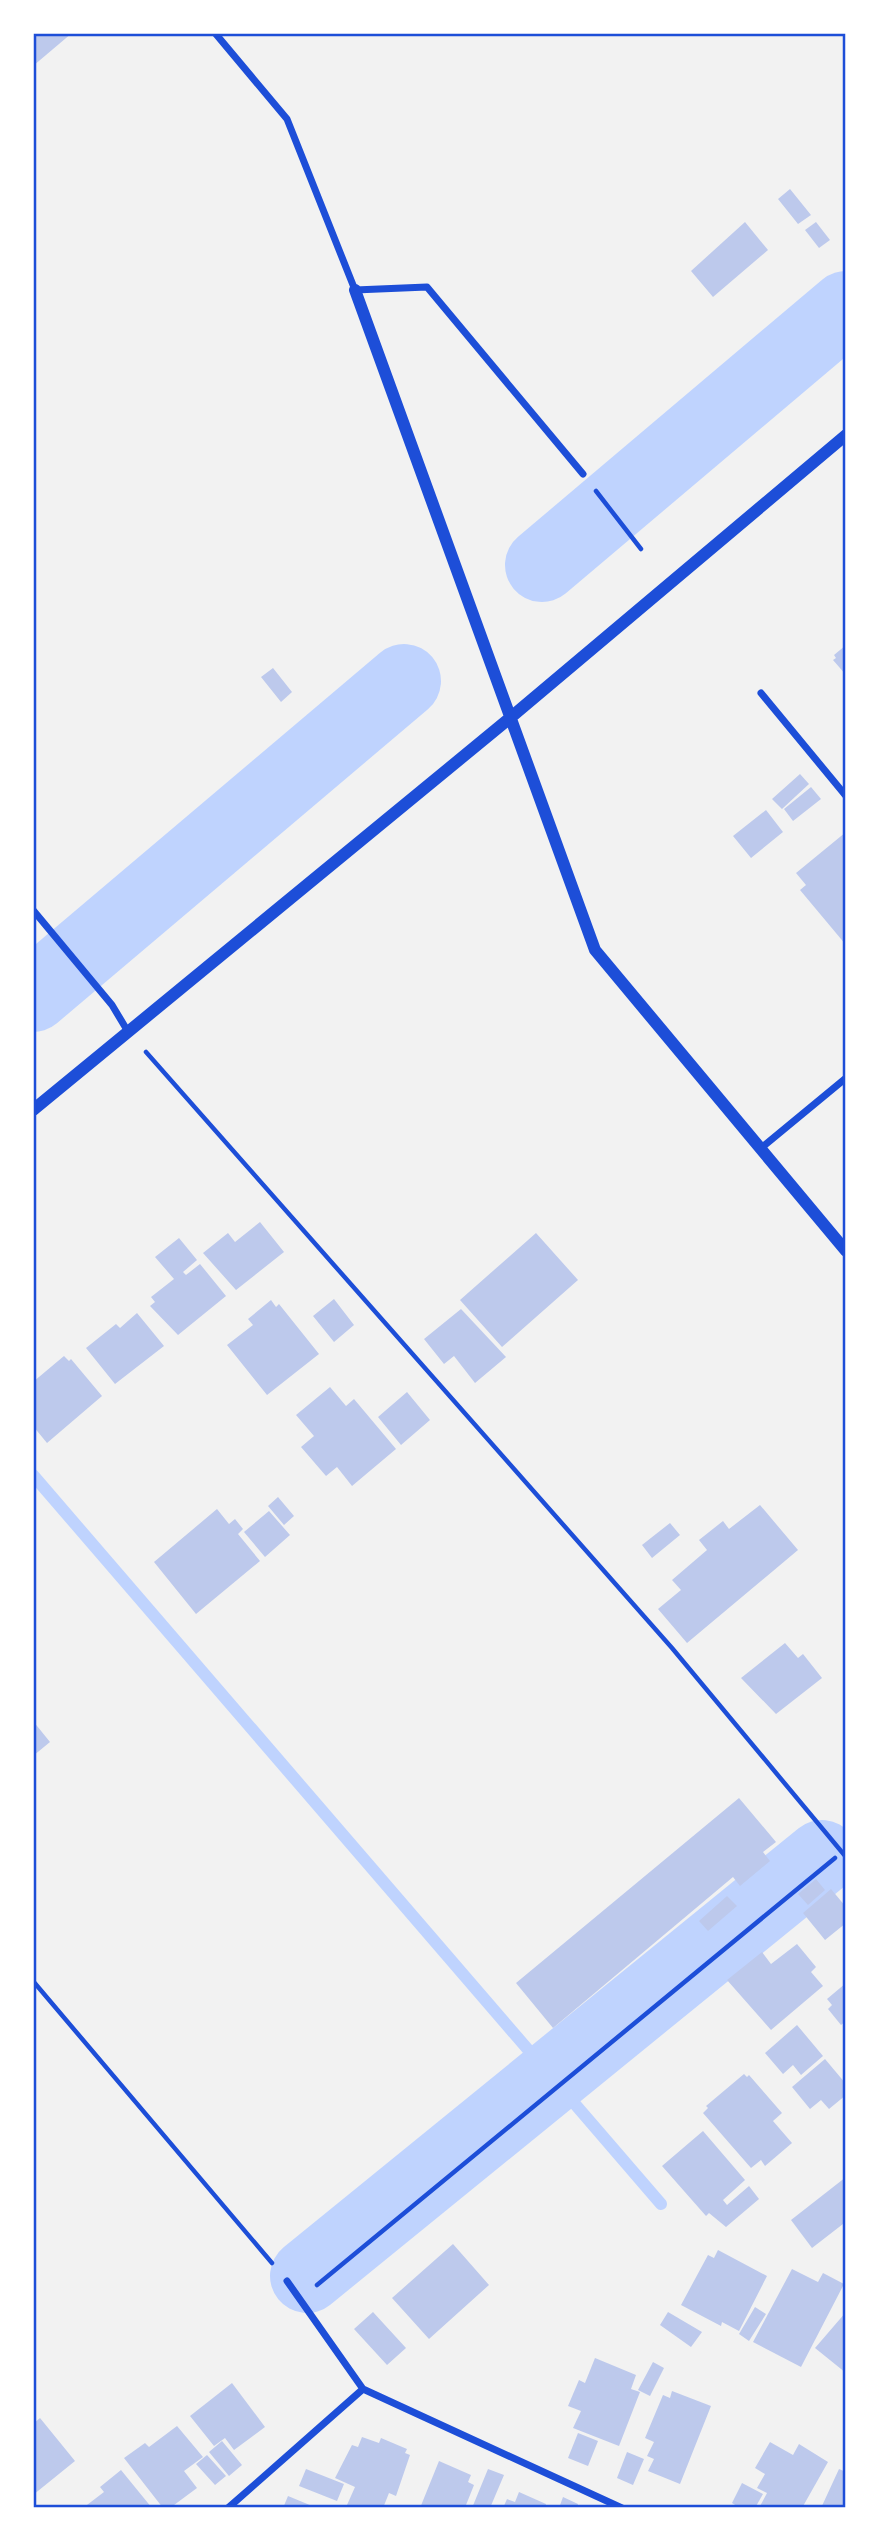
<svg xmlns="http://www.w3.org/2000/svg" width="879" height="2541" viewBox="0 0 879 2541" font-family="Roboto,sans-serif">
	<rect width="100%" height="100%" fill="#f2f2f2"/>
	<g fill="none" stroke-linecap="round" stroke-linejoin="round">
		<!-- stream -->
		<path stroke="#bfd3fe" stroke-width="12" d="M 33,1475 L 661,2204"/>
		<!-- river -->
		<path stroke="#bfd3fe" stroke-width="74" d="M 542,565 L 846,308
			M 33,995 L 404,681
			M 307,2276 L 822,1857"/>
	</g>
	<!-- building -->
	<path fill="#bdc9ec" d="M 33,33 L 72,33 L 33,66 Z
		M 790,189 L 811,215 L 798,224 L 778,199 Z
		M 745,222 L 768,250 L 713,297 L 691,271 Z
		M 816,222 L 830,240 L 819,248 L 805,230 Z
		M 846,645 L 846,675 L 833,660 L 836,658 L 834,655 Z
		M 273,668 L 292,692 L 281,702 L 261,677 Z
		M 800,774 L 809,784 L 782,809 L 772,799 Z
		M 811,787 L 821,799 L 793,821 L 784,809 Z
		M 766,810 L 783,832 L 751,858 L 733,836 Z
		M 846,832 L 846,945 L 800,890 L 806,885 L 796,873 Z
		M 260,1222 L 284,1252 L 236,1290 L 203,1253 L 228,1233 L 235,1242 Z
		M 536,1233 L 578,1280 L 502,1347 L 460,1300 Z
		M 179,1238 L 197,1260 L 183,1272 L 186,1275 L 200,1264 L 226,1296 L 178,1335 L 150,1306 L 155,1302 L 151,1297 L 174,1279 L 155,1257 Z
		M 334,1299 L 354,1325 L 334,1342 L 313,1316 Z
		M 271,1300 L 276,1307 L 279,1304 L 319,1354 L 267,1395 L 227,1345 L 253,1325 L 248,1319 Z
		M 461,1309 L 506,1357 L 475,1383 L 454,1356 L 444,1364 L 424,1339 Z
		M 137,1313 L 164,1346 L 115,1384 L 86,1348 L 116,1324 L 120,1328 Z
		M 64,1356 L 69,1361 L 71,1359 L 102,1396 L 47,1443 L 33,1426 L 33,1382 Z
		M 330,1387 L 346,1406 L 354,1399 L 396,1449 L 352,1486 L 337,1467 L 326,1476 L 301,1447 L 314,1436 L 296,1415 Z
		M 407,1392 L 430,1420 L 401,1445 L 378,1417 Z
		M 278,1497 L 294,1516 L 284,1525 L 268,1506 Z
		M 760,1505 L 798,1550 L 687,1643 L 658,1609 L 681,1590 L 672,1580 L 707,1550 L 699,1540 L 723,1521 L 729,1529 Z
		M 217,1509 L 229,1524 L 235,1519 L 243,1529 L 238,1534 L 260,1561 L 196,1614 L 154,1562 Z
		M 269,1511 L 290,1535 L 265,1557 L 244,1532 Z
		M 670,1523 L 680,1535 L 652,1558 L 642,1545 Z
		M 785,1643 L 798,1658 L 803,1654 L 822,1678 L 776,1714 L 741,1678 Z
		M 33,1721 L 50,1742 L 33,1756 Z
		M 739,1798 L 776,1842 L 763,1852 L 770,1861 L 740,1886 L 733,1877 L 553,2028 L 516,1983 Z
		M 816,1879 L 825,1890 L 808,1905 L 798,1894 Z
		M 831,1889 L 846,1907 L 846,1923 L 825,1940 L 803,1913 Z
		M 727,1896 L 737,1906 L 708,1931 L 699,1921 Z
		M 797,1944 L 816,1967 L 811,1972 L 823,1986 L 771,2030 L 727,1980 L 762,1952 L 771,1964 Z
		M 846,1983 L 846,2021 L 841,2025 L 828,2009 L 832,2005 L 827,1999 Z
		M 797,2025 L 823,2056 L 801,2075 L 793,2065 L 783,2074 L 765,2053 Z
		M 825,2059 L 846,2084 L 846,2095 L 829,2109 L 821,2100 L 810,2109 L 792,2087 Z
		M 744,2074 L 747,2077 L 749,2075 L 782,2113 L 773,2121 L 792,2143 L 765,2166 L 761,2160 L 751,2168 L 703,2113 L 708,2108 L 706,2106 Z
		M 703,2131 L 745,2180 L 723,2200 L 727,2205 L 749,2186 L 759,2199 L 726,2227 L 709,2213 L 706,2216 L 662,2166 Z
		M 846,2177 L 846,2228 L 843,2224 L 812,2248 L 791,2220 Z
		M 453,2244 L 489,2285 L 429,2339 L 392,2298 Z
		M 718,2250 L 767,2276 L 739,2331 L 722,2322 L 721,2326 L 681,2305 L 708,2255 L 714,2258 Z
		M 792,2269 L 818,2282 L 823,2273 L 844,2284 L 801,2367 L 753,2342 Z
		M 755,2307 L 766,2314 L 749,2341 L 739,2334 Z
		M 373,2312 L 406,2348 L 387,2365 L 354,2329 Z
		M 668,2312 L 702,2332 L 691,2347 L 660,2325 Z
		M 846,2312 L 846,2373 L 815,2348 Z
		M 595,2358 L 636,2375 L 631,2389 L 640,2392 L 619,2446 L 573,2428 L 581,2411 L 568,2406 L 579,2380 L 585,2383 Z
		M 653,2362 L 664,2368 L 650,2396 L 638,2390 Z
		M 232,2383 L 265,2427 L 234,2450 L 225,2438 L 214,2446 L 190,2416 Z
		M 672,2391 L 711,2406 L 680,2484 L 648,2471 L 654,2459 L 647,2456 L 654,2442 L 645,2438 L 663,2395 L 670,2398 Z
		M 40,2418 L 75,2461 L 33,2495 L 33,2424 Z
		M 177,2426 L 203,2457 L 184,2471 L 197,2488 L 170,2508 L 163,2508 L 124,2458 L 145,2443 L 149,2447 Z
		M 578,2433 L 598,2441 L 588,2466 L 568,2458 Z
		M 362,2437 L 379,2443 L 381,2438 L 407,2449 L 405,2453 L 410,2455 L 396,2496 L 389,2493 L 383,2508 L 347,2505 L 355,2487 L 335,2478 L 352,2445 L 358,2447 Z
		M 222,2441 L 242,2465 L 229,2476 L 209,2452 Z
		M 770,2442 L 793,2455 L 799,2444 L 828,2462 L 802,2508 L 759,2508 L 767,2493 L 757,2488 L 765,2474 L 755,2468 Z
		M 627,2452 L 644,2459 L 633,2485 L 617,2478 Z
		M 207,2455 L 226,2476 L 215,2485 L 196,2464 Z
		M 439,2461 L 471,2475 L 468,2482 L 474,2485 L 466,2505 L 472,2508 L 488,2469 L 504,2475 L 490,2508 L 420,2508 Z
		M 306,2469 L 344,2484 L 337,2501 L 299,2486 Z
		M 839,2469 L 846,2472 L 846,2508 L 821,2508 Z
		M 121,2470 L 152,2508 L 83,2508 L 104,2492 L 100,2487 Z
		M 742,2483 L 763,2494 L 755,2508 L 740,2508 L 732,2503 Z
		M 519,2492 L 546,2504 L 545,2508 L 503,2508 L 507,2499 L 515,2502 Z
		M 288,2496 L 317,2508 L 283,2508 Z
		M 563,2497 L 578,2504 L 577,2508 L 559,2508 Z"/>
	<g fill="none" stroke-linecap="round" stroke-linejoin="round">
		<!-- path -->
		<path stroke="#1d4ed8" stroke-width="4.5" d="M 596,491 L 641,549
			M 146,1052 L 672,1648 L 846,1857
			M 33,1981 L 272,2263
			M 317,2285 L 835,1858"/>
		<!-- minor -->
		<path stroke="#1d4ed8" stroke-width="7" d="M 215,33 L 287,119 L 355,290 L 427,287 L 583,474
			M 761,693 L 846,796
			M 33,910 L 112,1005 L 127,1030
			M 760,1149 L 846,1078
			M 287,2281 L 363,2389 L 622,2508
			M 228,2508 L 363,2389"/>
		<!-- tertiary -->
		<path stroke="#1d4ed8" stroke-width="12" d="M 355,290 L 595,950 L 846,1251
			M 33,1110 L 510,718 L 846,435"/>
	</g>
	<!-- border -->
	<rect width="879" height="2541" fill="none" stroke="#ffffff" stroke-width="70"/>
	<rect x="35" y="35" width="809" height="2471" fill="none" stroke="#1d4ed8" stroke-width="2.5"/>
</svg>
